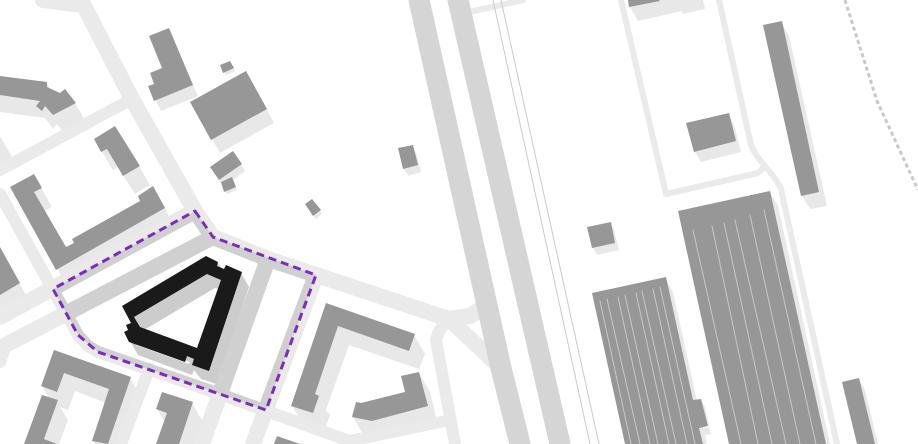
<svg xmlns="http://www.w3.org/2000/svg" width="918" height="444" viewBox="0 0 918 444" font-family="Jost,sans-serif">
	<rect width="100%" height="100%" fill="#fff"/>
	<!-- shadow -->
	<path fill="#0003" fill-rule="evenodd" d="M 629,0 L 703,0 L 705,9 L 683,14 L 682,11 L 638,21 L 630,7 Z
		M 781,22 L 789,36 L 827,206 L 810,209 L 802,196 Z
		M 168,29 L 198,96 L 161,111 L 149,87 L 155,84 L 163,69 Z
		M 230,62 L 235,71 L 226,75 L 224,72 Z
		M 0,77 L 47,83 L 50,90 L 75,103 L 86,122 L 64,133 L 57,124 L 53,129 L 45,118 L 0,112 Z
		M 254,86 L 274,123 L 220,153 L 191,102 Z
		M 728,114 L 734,125 L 741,152 L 701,162 L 695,152 Z
		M 0,136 L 14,160 L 0,170 Z
		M 95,140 L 139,166 L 150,185 L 135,194 L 118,167 L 113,170 Z
		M 412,146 L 416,153 L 421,172 L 408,176 L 404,169 Z
		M 241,164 L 245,171 L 233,180 L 237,190 L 227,194 L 216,175 Z
		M 34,175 L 52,207 L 44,211 L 66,249 L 164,206 L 175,228 L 68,288 L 12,187 Z
		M 770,192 L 778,206 L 830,444 L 730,444 Z
		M 308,208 L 320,211 L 322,214 L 316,219 Z
		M 610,223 L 614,230 L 619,250 L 597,255 L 593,248 Z
		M 0,249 L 30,302 L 0,319 Z
		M 218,263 L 222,269 L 241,273 L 249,287 L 217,384 L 201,379 L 194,370 L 192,375 L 138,355 L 130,341 L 132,324 L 123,306 ZM 215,288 L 219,289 L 198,349 L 144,330 ZM 136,343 L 190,362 L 189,364 L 136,345 Z
		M 665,278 L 673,292 L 697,401 L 701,400 L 705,407 L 709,425 L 703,426 L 703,428 L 709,427 L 711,434 L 705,435 L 707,444 L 626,444 Z
		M 327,304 L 414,335 L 425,354 L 419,369 L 349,345 L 326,410 L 330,415 L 324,432 L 303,424 L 292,406 Z
		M 54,351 L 130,378 L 141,397 L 125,444 L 95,444 L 93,441 L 106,403 L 75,391 L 68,410 L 60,407 L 68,420 L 59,444 L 25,444 L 49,398 L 42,386 Z
		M 419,373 L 430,392 L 438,425 L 364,436 L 353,417 L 357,403 L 361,404 L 406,393 Z
		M 859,379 L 865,390 L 878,444 L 858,444 Z
		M 192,403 L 203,422 L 196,444 L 157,444 L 165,423 L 157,409 Z"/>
	<!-- building -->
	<path fill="#1a1a1a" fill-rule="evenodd" d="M 628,0 L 659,0 L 660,1 L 629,7 Z
		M 782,21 L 819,192 L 801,196 L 763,25 Z
		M 169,28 L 193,85 L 154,101 L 148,86 L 154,84 L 150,73 L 162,68 L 149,36 Z
		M 230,61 L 234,68 L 223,73 L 220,65 Z
		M 246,71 L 267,109 L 211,140 L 190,102 Z
		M 0,76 L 47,82 L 47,87 L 60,93 L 65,89 L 76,103 L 53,115 L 45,106 L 42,111 L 36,106 L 40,101 L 0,95 Z
		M 729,113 L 736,141 L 694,152 L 686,123 Z
		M 115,126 L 140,166 L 123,176 L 107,149 L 101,152 L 94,139 Z
		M 413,145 L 418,165 L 403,169 L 398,148 Z
		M 233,151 L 242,164 L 219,180 L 210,167 Z
		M 34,174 L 42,188 L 34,192 L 66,247 L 74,243 L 72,239 L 140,201 L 138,196 L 153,186 L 165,208 L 56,270 L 10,187 Z
		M 232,177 L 236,187 L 224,192 L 221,182 Z
		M 770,191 L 826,444 L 729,444 L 678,211 Z
		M 312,199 L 321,210 L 313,216 L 305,204 Z
		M 611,222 L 615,243 L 592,248 L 587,227 Z
		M 0,247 L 20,283 L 0,295 Z
		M 206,256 L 218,262 L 217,266 L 224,269 L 226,265 L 242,272 L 209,371 L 192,365 L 194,359 L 187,356 L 185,362 L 129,342 L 124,332 L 128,330 L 126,325 L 131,323 L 122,306 ZM 207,274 L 221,280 L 197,348 L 140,327 L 134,317 Z
		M 666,277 L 693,400 L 701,399 L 708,426 L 699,428 L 703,444 L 625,444 L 592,293 Z
		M 326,303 L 415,334 L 409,351 L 338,326 L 315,394 L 319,396 L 313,413 L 291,406 Z
		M 54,350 L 131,377 L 108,444 L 92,441 L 109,389 L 64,373 L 57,392 L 41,386 Z
		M 419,372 L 428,406 L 372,421 L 352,417 L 356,402 L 361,403 L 405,392 L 401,376 Z
		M 859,378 L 875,444 L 857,444 L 842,382 Z
		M 162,392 L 193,402 L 179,444 L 156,444 L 167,413 L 156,409 Z
		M 42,395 L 58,400 L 44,439 L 57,444 L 24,444 Z
		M 277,436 L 300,444 L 274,444 Z"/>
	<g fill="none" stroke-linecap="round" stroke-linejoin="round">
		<!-- service -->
		<path stroke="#d0d0d0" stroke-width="6" d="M 621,0 L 666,194 L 758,173 L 765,166
			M 719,0 L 751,145 C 757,162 774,172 781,189 L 837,444
			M 465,13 L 523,0"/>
		<!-- minor -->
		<path stroke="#d0d0d0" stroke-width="12" d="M 0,170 L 132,99
			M 0,194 L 78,335 L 88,346 L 98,352 L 220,394 L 349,441 L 450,420
			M 449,319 C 442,325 438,331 436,340 L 455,444
			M 0,362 L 6,345
			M 121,444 L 149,369"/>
		<!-- tertiary -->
		<path stroke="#d0d0d0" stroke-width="16" d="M 43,0 L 83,5
			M 81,0 L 132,99 L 195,211 L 213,237 L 268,259 L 449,319 L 470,316 L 488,304
			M 0,317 L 195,211
			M 449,319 L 501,368
			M 0,348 L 213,237
			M 202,444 L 268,259
			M 253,444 L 316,275"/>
		<!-- trunk -->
		<path stroke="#a2a2a2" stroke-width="21" d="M 419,0 L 501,368 L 520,444
			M 458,0 L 560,444"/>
		<!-- tram -->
		<path stroke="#888" stroke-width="1" d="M 493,0 L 590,444
			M 501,0 L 599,444
			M 764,210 L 816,444
			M 750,215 L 800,444
			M 735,220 L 786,444
			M 724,223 L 772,444
			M 712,226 L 758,444
			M 693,230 L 741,444
			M 660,287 L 695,444
			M 653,289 L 687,444
			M 642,291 L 676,444
			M 636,293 L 669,444
			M 625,295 L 658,444
			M 618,297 L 650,444
			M 607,299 L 640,444
			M 600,301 L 631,444"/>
		<!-- rail -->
		<path stroke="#888" stroke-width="3" stroke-dasharray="4 3" stroke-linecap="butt" d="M 845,0 L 877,101 L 918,190"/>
	</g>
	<!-- marked area -->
	<path d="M0 0H918V444H0ZM 195,211 L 213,237 L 316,275 L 266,410 L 98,352 L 78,335 L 53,289 Z" fill="#fff" fill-opacity=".55" fill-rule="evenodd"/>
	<path fill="none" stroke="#7b2cbf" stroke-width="3" stroke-dasharray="8 5" stroke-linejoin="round" d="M 195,211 L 213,237 L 316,275 L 266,410 L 98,352 L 78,335 L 53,289 Z"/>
</svg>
